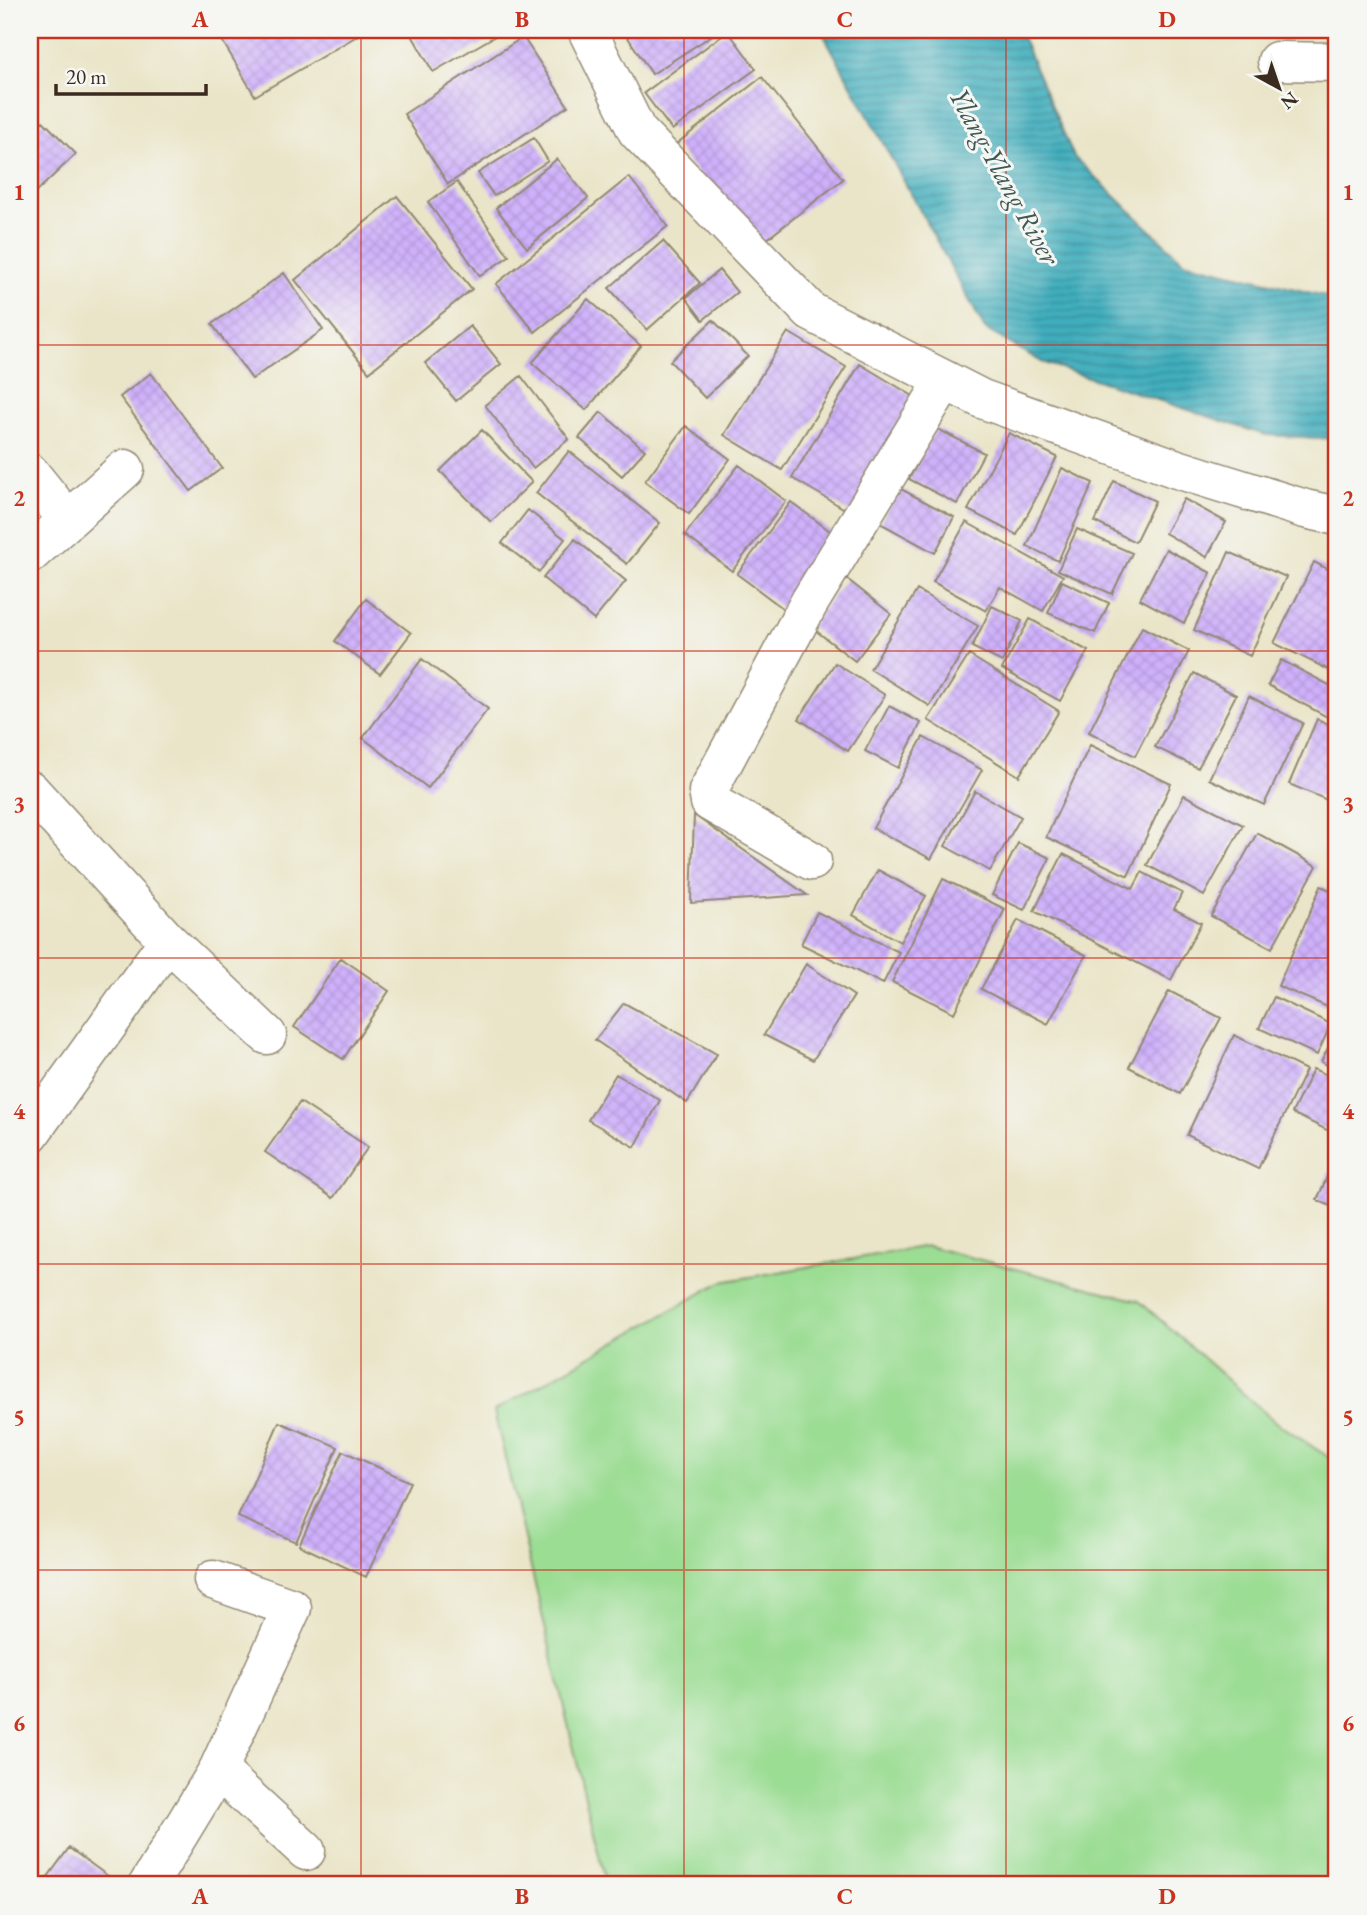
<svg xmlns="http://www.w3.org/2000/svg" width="1367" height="1915" viewBox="0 0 1367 1915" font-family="'EB Garamond',serif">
	<defs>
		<pattern id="water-rules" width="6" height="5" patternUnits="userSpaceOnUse" patternTransform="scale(1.75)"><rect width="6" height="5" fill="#40aebd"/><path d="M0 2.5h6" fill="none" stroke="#378e99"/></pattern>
		<pattern id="building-cross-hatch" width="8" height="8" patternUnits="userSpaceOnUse" patternTransform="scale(1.75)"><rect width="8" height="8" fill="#cfb1fb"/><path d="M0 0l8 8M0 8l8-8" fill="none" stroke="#b398d7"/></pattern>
	</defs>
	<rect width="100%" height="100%" fill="#f6f6f2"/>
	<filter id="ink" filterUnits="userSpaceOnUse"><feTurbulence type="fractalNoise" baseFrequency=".0143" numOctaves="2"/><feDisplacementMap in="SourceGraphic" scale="14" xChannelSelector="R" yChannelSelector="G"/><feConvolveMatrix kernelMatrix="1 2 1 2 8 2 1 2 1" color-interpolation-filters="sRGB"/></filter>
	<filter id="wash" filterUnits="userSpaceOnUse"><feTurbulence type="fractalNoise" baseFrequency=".00686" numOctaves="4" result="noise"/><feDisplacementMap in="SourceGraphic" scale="28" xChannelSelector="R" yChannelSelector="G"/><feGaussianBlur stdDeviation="1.57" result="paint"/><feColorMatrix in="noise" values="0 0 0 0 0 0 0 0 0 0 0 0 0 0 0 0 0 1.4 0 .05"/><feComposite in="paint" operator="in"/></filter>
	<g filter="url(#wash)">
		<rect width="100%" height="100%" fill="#eae5c8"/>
		<!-- green -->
		<path fill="#9cdd94" stroke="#6c8459" stroke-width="2" d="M 927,1246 L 1139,1301 L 1274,1421 L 1337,1463 L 1337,1885 L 606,1885 L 494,1411 L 721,1282 Z"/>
		<!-- water -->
		<path fill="url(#water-rules)" stroke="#3e6c6e" stroke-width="2" d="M 821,30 L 1019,30 L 1074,157 L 1184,262 L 1337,299 L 1337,439 L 1265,435 L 1042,362 L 985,329 Z"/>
		<g id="blocks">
			<!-- building -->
			<path fill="url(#building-cross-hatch)" d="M 221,30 L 367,30 L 255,96 L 217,32 Z
				M 409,30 L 491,30 L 495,36 L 433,72 Z
				M 623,30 L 720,30 L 652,74 Z
				M 728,31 L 756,69 L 672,130 L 644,93 Z
				M 523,37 L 568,106 L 448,184 L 404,114 Z
				M 762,77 L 843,179 L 757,247 L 675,145 Z
				M 43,121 L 76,154 L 36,192 L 30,186 L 30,134 Z
				M 534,138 L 548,161 L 494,196 L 478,173 Z
				M 557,159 L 588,198 L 527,248 L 496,208 Z
				M 629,177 L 668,226 L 535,332 L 496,284 Z
				M 457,182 L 509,256 L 480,276 L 428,202 Z
				M 397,196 L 472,289 L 369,372 L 295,280 Z
				M 663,241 L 700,283 L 647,330 L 609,288 Z
				M 719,270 L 737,292 L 703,320 L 686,298 Z
				M 284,273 L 323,330 L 252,379 L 212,324 Z
				M 588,299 L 641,346 L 586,410 L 532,363 Z
				M 713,320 L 748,356 L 705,398 L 670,361 Z
				M 470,326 L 501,364 L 456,401 L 425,363 Z
				M 788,332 L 846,367 L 782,470 L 724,435 Z
				M 860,364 L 923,402 L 855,515 L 792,478 Z
				M 151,373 L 222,468 L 191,491 L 120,397 Z
				M 521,376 L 569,439 L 533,468 L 485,405 Z
				M 601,412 L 645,450 L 622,476 L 579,438 Z
				M 686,426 L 730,459 L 689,514 L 645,481 Z
				M 936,428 L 984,453 L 957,504 L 909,479 Z
				M 482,430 L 532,482 L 491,522 L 440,471 Z
				M 1009,433 L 1057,457 L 1017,535 L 968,510 Z
				M 569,451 L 660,523 L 627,564 L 536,493 Z
				M 739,465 L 786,501 L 732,571 L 685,535 Z
				M 1062,468 L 1093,483 L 1058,561 L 1027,546 Z
				M 1114,481 L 1155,501 L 1135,542 L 1095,522 Z
				M 899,488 L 954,517 L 935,553 L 880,523 Z
				M 1184,499 L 1226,522 L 1207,557 L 1165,533 Z
				M 791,502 L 842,540 L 788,612 L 737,574 Z
				M 528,510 L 565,539 L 539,572 L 502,543 Z
				M 966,522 L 1063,576 L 1043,611 L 1000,587 L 986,611 L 933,582 Z
				M 1077,529 L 1132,553 L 1112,594 L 1058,570 Z
				M 575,539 L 626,581 L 594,620 L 543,578 Z
				M 1166,549 L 1211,573 L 1184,623 L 1140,599 Z
				M 1229,552 L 1286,577 L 1250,656 L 1194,630 Z
				M 1314,562 L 1337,574 L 1337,674 L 1274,643 Z
				M 847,579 L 891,614 L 855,661 L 810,626 Z
				M 1062,581 L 1109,603 L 1095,633 L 1048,613 Z
				M 917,590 L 978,626 L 930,706 L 870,669 Z
				M 366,599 L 411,633 L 380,674 L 335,641 Z
				M 992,606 L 1022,621 L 1002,662 L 972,647 Z
				M 1030,619 L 1088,651 L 1060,701 L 1002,669 Z
				M 1142,627 L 1189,651 L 1135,756 L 1089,732 Z
				M 969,655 L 1059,711 L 1019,776 L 928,720 Z
				M 422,659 L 488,709 L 428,788 L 363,738 Z
				M 1281,660 L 1337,689 L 1337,698 L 1327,717 L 1268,685 Z
				M 835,663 L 885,695 L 848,751 L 799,719 Z
				M 1194,673 L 1236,695 L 1198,768 L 1155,747 Z
				M 1249,696 L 1303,723 L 1264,805 L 1209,779 Z
				M 889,706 L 921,723 L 898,768 L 865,751 Z
				M 1317,719 L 1337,728 L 1337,796 L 1334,803 L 1289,784 Z
				M 923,737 L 982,770 L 931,859 L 873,828 Z
				M 1090,745 L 1171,784 L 1128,876 L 1046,837 Z
				M 975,791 L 1021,817 L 990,871 L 945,846 Z
				M 1184,795 L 1243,825 L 1204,896 L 1147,865 Z
				M 694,815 L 807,895 L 691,903 Z
				M 1257,833 L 1317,866 L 1272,948 L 1211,916 Z
				M 1018,843 L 1050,858 L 1024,910 L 992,895 Z
				M 1063,854 L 1133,889 L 1142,872 L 1182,893 L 1174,909 L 1201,923 L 1171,980 L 1034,911 Z
				M 878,870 L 926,896 L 900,942 L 853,915 Z
				M 943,879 L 1005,909 L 954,1013 L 892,982 Z
				M 1321,886 L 1337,893 L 1337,1011 L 1278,986 Z
				M 817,912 L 899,952 L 883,984 L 801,944 Z
				M 1018,920 L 1086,955 L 1048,1024 L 981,989 Z
				M 341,958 L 389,991 L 343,1059 L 294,1027 Z
				M 806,964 L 854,996 L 813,1060 L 764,1035 Z
				M 1169,991 L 1221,1018 L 1180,1094 L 1129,1067 Z
				M 1274,997 L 1331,1024 L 1317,1055 L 1259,1028 Z
				M 624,1003 L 717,1054 L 687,1103 L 595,1040 Z
				M 1234,1035 L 1306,1070 L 1258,1169 L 1187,1135 Z
				M 1333,1038 L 1337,1040 L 1337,1070 L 1321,1062 Z
				M 1313,1069 L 1337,1079 L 1337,1124 L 1333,1133 L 1292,1113 Z
				M 616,1074 L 660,1100 L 635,1147 L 588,1120 Z
				M 300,1102 L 368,1147 L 333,1198 L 265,1152 Z
				M 1337,1154 L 1337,1209 L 1317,1200 Z
				M 279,1422 L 338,1447 L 296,1542 L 238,1517 Z
				M 343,1451 L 410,1482 L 366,1577 L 299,1545 Z
				M 69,1848 L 119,1884 L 118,1885 L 42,1885 Z"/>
		</g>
	</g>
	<g filter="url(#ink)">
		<use href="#blocks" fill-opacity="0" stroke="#928873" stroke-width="2"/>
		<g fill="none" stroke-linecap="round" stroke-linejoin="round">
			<defs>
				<path id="minor" d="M 587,30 L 637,131 L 811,312 L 982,399 L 1177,469 L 1305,509 L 1337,516
					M 1277,61 L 1337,62
					M 30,473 L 67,519
					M 30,554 L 125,469
					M 30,790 L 168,941 L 267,1035
					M 812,861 L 710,802 L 708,791 L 809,603 L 945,380
					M 30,1134 L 168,941
					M 218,1770 L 306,1851
					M 148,1885 L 218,1770 L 292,1608 L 213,1580"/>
			</defs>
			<!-- minor casing -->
			<use href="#minor" stroke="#928873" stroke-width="41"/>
			<!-- minor -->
			<use href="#minor" stroke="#fff" stroke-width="38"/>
		</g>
	</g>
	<!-- grid -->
	<path fill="none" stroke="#c8321e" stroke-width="2" stroke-opacity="0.55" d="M 361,30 L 361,1885M 684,30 L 684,1885M 1006,30 L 1006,1885M 30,345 L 1337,345M 30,651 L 1337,651M 30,958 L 1337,958M 30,1264 L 1337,1264M 30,1570 L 1337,1570"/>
	<g text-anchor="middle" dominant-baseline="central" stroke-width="6" stroke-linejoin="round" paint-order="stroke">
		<!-- water labels -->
		<g font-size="28" font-style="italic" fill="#3d5856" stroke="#f6f6f2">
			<text transform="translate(1005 176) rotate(61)">Ylang-Ylang River</text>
		</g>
	</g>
	<!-- margin -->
	<rect width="1367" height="1915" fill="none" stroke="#f6f6f2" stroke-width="77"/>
	<!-- north arrow -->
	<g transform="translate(1279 88) rotate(140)" stroke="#f6f6f2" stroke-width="5" paint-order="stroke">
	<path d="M0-5L12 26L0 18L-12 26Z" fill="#3b2a1e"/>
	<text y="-10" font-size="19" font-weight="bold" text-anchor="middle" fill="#3b2a1e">N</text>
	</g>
	<!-- scale -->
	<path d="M56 84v10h150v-10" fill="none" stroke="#3b2a1e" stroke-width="3.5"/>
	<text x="66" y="84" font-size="21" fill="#3b2a1e" stroke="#f6f6f2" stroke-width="5" paint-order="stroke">20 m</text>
	<rect x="38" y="38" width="1290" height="1838" fill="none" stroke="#c8321e" stroke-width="2.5"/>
	<g font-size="23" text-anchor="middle" font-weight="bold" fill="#c8321e">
		<text x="200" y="27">A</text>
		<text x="522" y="27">B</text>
		<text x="845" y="27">C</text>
		<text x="1167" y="27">D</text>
		<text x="19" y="200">1</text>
		<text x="1348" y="200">1</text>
		<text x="19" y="506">2</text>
		<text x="1348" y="506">2</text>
		<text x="19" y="812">3</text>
		<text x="1348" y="812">3</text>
		<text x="19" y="1119">4</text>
		<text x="1348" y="1119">4</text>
		<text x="19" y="1425">5</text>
		<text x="1348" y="1425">5</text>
		<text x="19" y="1731">6</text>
		<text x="1348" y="1731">6</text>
		<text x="200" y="1904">A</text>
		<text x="522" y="1904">B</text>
		<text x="845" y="1904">C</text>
		<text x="1167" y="1904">D</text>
	</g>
</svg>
